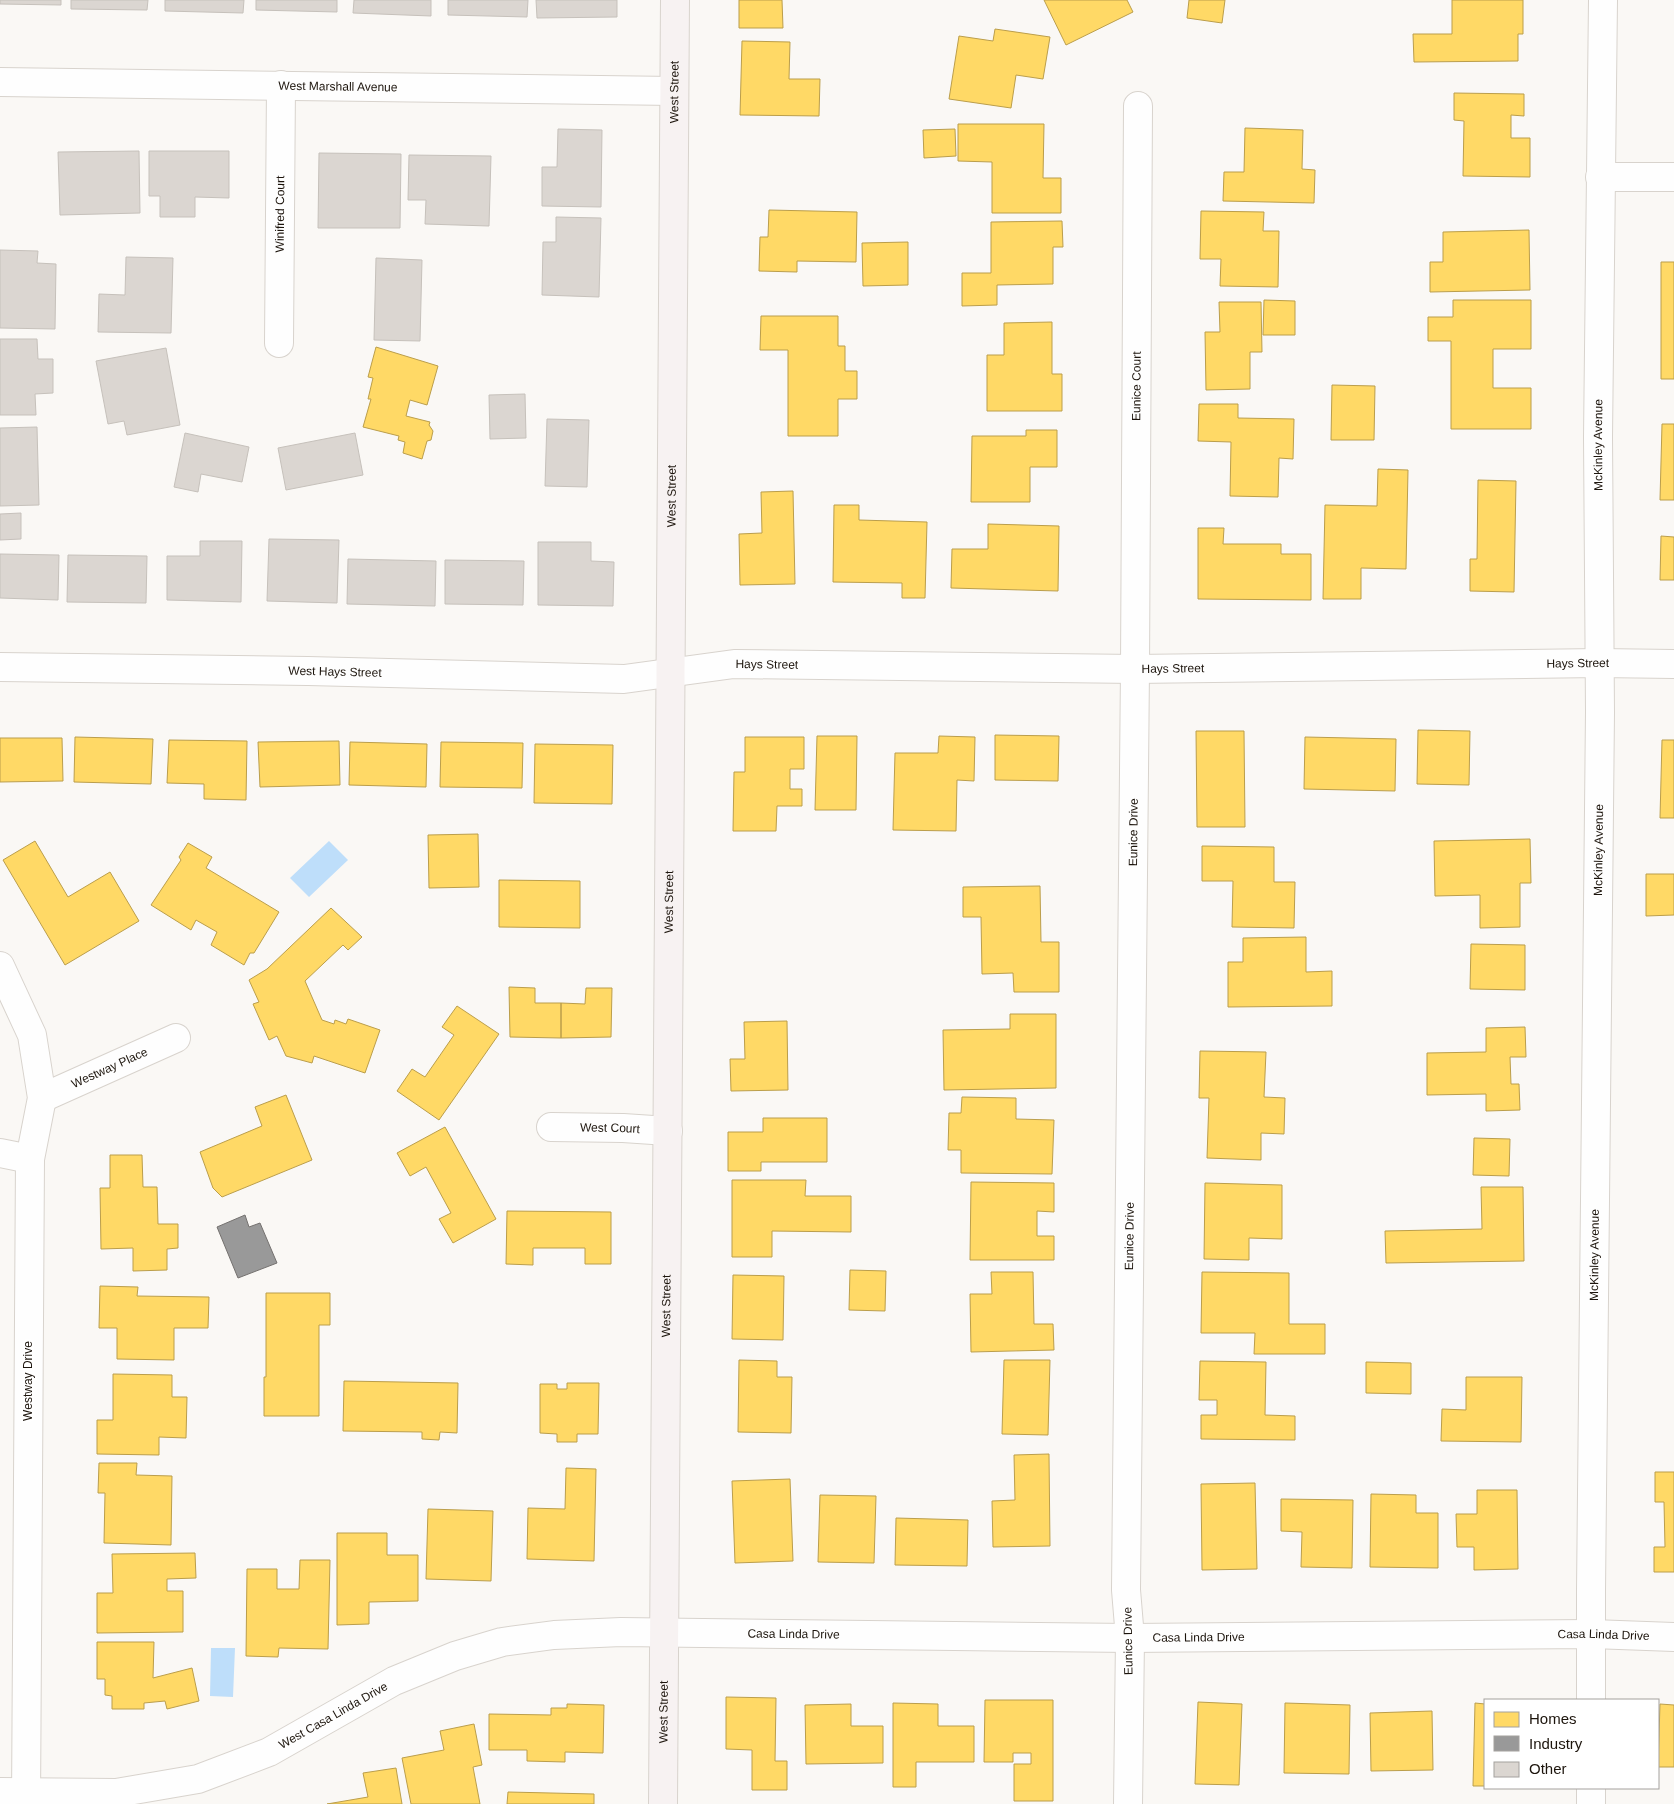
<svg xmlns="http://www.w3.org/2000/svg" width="1674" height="1804" viewBox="0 0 1674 1804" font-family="Helvetica,sans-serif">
	<rect width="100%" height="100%" fill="#faf8f5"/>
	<!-- water -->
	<path fill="#bedefa" d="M 329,841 L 348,860 L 309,897 L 290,878 Z
		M 211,1648 L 235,1648 L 233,1697 L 210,1696 Z"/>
	<!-- homes -->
	<path fill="#ffd966" stroke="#bb9e4b" d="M 739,0 L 782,0 L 783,28 L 739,28 Z
		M 1044,0 L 1127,0 L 1133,12 L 1066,45 Z
		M 1189,0 L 1225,0 L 1222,23 L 1187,18 Z
		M 1452,0 L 1523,0 L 1523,34 L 1518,34 L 1518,61 L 1414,62 L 1413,34 L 1452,34 Z
		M 995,29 L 1050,37 L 1043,79 L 1016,75 L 1011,108 L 949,99 L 959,36 L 993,41 Z
		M 742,41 L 790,42 L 789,79 L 820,79 L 819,116 L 740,115 Z
		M 1454,93 L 1524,94 L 1524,116 L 1511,115 L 1511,138 L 1530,138 L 1530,177 L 1463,176 L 1464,121 L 1454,120 Z
		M 958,124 L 1044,124 L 1043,178 L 1061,178 L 1061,213 L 992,213 L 992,162 L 958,161 Z
		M 1245,128 L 1303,130 L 1302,169 L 1315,170 L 1314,203 L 1223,201 L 1224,172 L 1244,172 Z
		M 955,129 L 956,156 L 924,158 L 923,130 Z
		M 769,210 L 857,212 L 856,262 L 797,261 L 797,272 L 759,271 L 760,237 L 768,237 Z
		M 1201,211 L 1264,212 L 1263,231 L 1279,231 L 1278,287 L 1220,286 L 1221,259 L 1200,259 Z
		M 1062,221 L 1063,247 L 1053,247 L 1053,284 L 997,285 L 997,305 L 962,306 L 962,273 L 991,273 L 991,222 Z
		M 1529,230 L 1530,290 L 1430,292 L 1430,262 L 1443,262 L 1443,232 Z
		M 908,242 L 908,285 L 863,286 L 862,243 Z
		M 1661,262 L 1674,262 L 1674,379 L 1661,379 Z
		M 1264,300 L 1295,301 L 1295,335 L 1263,335 Z
		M 1453,300 L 1531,300 L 1531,349 L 1493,349 L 1493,388 L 1531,388 L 1531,429 L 1451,429 L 1451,341 L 1428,341 L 1428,317 L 1453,317 Z
		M 1219,302 L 1261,302 L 1262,352 L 1250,352 L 1250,389 L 1206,390 L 1205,332 L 1220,332 Z
		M 761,316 L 838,316 L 838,346 L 845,346 L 845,371 L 857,371 L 857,399 L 838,399 L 838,436 L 788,436 L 788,350 L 760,350 Z
		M 1052,322 L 1052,374 L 1062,374 L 1062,411 L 987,411 L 987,355 L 1004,355 L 1004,323 Z
		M 376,347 L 438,366 L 427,405 L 410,400 L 406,416 L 430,422 L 429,425 L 433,431 L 431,440 L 427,441 L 422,459 L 403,453 L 405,442 L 398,440 L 399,436 L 363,427 L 371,399 L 368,399 L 373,378 L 368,377 Z
		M 1332,385 L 1375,386 L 1374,440 L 1331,440 Z
		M 1199,404 L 1238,404 L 1238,418 L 1294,419 L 1293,459 L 1279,458 L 1278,497 L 1230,496 L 1231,442 L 1198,441 Z
		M 1662,424 L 1674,424 L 1674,500 L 1660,500 Z
		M 1026,430 L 1057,430 L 1057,467 L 1030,467 L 1030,502 L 971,502 L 972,436 L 1026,436 Z
		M 1378,469 L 1408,470 L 1406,569 L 1361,568 L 1361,599 L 1323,599 L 1325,505 L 1377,506 Z
		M 1478,480 L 1516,481 L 1514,592 L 1470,591 L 1470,559 L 1477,559 Z
		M 793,491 L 795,584 L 740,585 L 739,534 L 762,533 L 761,492 Z
		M 834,505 L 859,505 L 859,520 L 927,522 L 925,598 L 902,598 L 902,583 L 833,582 Z
		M 988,524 L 1059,526 L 1058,591 L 951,588 L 952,549 L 988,549 Z
		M 1198,528 L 1224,528 L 1223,544 L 1281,544 L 1281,554 L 1311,554 L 1311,600 L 1198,599 Z
		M 1661,536 L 1674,537 L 1674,580 L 1660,580 Z
		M 1418,730 L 1470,731 L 1469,785 L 1417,784 Z
		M 1196,731 L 1244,731 L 1245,827 L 1197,827 Z
		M 995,735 L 1059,736 L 1058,781 L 995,780 Z
		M 817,736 L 857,736 L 856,810 L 815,810 Z
		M 939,736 L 975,737 L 974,781 L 957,780 L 956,831 L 893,830 L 895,753 L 938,753 Z
		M 75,737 L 153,739 L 151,784 L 74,782 Z
		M 745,737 L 804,737 L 804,769 L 790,769 L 790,789 L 802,789 L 802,806 L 777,806 L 776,831 L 733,831 L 734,772 L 745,772 Z
		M 1305,737 L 1396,739 L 1395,791 L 1304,789 Z
		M 0,738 L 62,738 L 63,781 L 0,782 Z
		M 169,740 L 247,741 L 246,800 L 204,799 L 204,784 L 167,783 Z
		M 1662,740 L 1674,740 L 1674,818 L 1660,818 Z
		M 339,741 L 340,785 L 260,787 L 258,742 Z
		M 350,742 L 427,744 L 426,787 L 349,785 Z
		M 441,742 L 523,743 L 522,788 L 440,787 Z
		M 535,744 L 613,745 L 612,804 L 534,803 Z
		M 478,834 L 479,887 L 429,888 L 428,835 Z
		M 1530,839 L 1531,883 L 1520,883 L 1520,927 L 1480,928 L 1480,895 L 1435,896 L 1434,841 Z
		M 35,841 L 68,897 L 110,872 L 139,921 L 65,965 L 3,860 Z
		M 188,843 L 212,857 L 206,868 L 279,912 L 254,953 L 250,953 L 244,965 L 211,945 L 217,932 L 196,920 L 191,930 L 151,905 L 181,860 L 179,857 Z
		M 1202,846 L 1274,847 L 1274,882 L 1295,882 L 1294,928 L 1232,927 L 1233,881 L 1202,881 Z
		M 1646,874 L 1674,874 L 1674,915 L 1646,916 Z
		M 499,880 L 580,881 L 580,928 L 499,927 Z
		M 1040,886 L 1041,942 L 1059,942 L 1059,992 L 1014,992 L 1013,973 L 982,974 L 981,917 L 963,917 L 963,887 Z
		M 331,908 L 362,937 L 348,950 L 343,945 L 305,981 L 322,1020 L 334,1024 L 335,1020 L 346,1024 L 348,1019 L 380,1030 L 365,1073 L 314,1056 L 312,1063 L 286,1056 L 277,1036 L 269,1040 L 253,1004 L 259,1002 L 249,980 L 267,969 Z
		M 1306,937 L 1306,972 L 1332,971 L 1332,1006 L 1228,1007 L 1228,962 L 1243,962 L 1243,938 Z
		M 1471,944 L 1525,945 L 1525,990 L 1470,989 Z
		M 509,987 L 535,988 L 535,1003 L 561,1003 L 561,1038 L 510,1037 Z
		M 586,988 L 612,988 L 611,1037 L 561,1038 L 561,1003 L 585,1004 Z
		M 457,1006 L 499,1034 L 439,1120 L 397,1091 L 412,1069 L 425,1077 L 454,1035 L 442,1027 Z
		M 1010,1014 L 1056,1014 L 1056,1088 L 944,1090 L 943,1030 L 1010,1029 Z
		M 787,1021 L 788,1090 L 731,1091 L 730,1059 L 745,1059 L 744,1022 Z
		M 1525,1027 L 1526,1057 L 1510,1057 L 1511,1084 L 1519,1084 L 1520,1110 L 1486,1111 L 1486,1094 L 1427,1095 L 1427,1053 L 1486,1052 L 1486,1028 Z
		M 1200,1051 L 1266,1052 L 1264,1097 L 1285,1098 L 1284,1134 L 1261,1133 L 1261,1160 L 1207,1158 L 1209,1098 L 1199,1098 Z
		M 286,1095 L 312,1160 L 222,1197 L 213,1188 L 200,1152 L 262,1126 L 255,1107 Z
		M 962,1097 L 1016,1098 L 1016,1119 L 1054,1120 L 1052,1174 L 961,1173 L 961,1150 L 948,1150 L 949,1113 L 961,1113 Z
		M 763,1118 L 827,1118 L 827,1162 L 761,1162 L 761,1171 L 728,1171 L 728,1132 L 763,1132 Z
		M 445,1127 L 496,1219 L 453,1243 L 439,1219 L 451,1213 L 426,1167 L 410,1176 L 397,1153 Z
		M 1474,1138 L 1510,1139 L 1509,1176 L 1473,1175 Z
		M 110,1155 L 142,1155 L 143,1187 L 157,1187 L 158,1224 L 178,1224 L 178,1248 L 167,1249 L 167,1270 L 133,1271 L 133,1248 L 101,1249 L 100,1188 L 110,1188 Z
		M 732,1180 L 806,1180 L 805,1196 L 851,1196 L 851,1232 L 772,1231 L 772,1257 L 732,1257 Z
		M 971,1182 L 1054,1183 L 1054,1212 L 1037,1211 L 1037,1236 L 1054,1236 L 1054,1260 L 970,1260 Z
		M 1205,1183 L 1282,1185 L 1282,1239 L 1249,1238 L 1249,1260 L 1204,1259 Z
		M 1481,1187 L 1523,1187 L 1524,1261 L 1386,1263 L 1385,1231 L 1482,1229 Z
		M 507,1211 L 611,1212 L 611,1264 L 585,1264 L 585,1248 L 533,1248 L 533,1265 L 506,1264 Z
		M 850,1270 L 886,1271 L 885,1311 L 849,1310 Z
		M 991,1272 L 1033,1272 L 1034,1324 L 1053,1324 L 1054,1350 L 971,1352 L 970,1294 L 992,1294 Z
		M 1202,1272 L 1289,1273 L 1289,1324 L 1325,1324 L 1325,1354 L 1254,1354 L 1255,1333 L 1201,1333 Z
		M 733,1275 L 784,1276 L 783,1340 L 732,1339 Z
		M 100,1286 L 138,1287 L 137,1296 L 209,1297 L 208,1328 L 174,1328 L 174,1360 L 117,1359 L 117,1328 L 99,1328 Z
		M 266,1293 L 330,1293 L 330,1325 L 319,1325 L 319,1416 L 264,1416 L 264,1377 L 266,1377 Z
		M 739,1360 L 777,1361 L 777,1377 L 792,1377 L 791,1433 L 738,1432 Z
		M 1004,1360 L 1050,1360 L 1048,1435 L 1002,1434 Z
		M 1200,1361 L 1266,1362 L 1265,1415 L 1295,1416 L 1295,1440 L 1201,1439 L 1201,1415 L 1217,1415 L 1217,1400 L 1199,1400 Z
		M 1366,1362 L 1411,1363 L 1411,1394 L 1366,1393 Z
		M 113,1374 L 172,1375 L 172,1397 L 187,1397 L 186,1438 L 159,1437 L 159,1455 L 97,1454 L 97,1420 L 113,1420 Z
		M 1466,1377 L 1522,1377 L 1521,1442 L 1441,1441 L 1442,1409 L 1466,1410 Z
		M 344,1381 L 458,1383 L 457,1433 L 440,1432 L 439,1440 L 422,1439 L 422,1432 L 343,1431 Z
		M 567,1383 L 599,1383 L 598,1434 L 577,1434 L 577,1442 L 557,1442 L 557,1434 L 540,1433 L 540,1384 L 557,1384 L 557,1389 L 567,1389 Z
		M 1049,1454 L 1050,1546 L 993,1547 L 992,1501 L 1015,1500 L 1014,1455 Z
		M 99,1463 L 137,1463 L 136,1475 L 172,1476 L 171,1545 L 104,1543 L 105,1493 L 98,1493 Z
		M 566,1468 L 596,1469 L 594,1561 L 527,1559 L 528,1508 L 565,1509 Z
		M 1655,1472 L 1674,1472 L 1674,1572 L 1654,1572 L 1654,1547 L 1665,1547 L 1664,1502 L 1655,1502 Z
		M 790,1479 L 793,1561 L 735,1563 L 732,1481 Z
		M 1255,1483 L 1257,1569 L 1202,1570 L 1201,1484 Z
		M 1477,1490 L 1517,1490 L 1518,1569 L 1474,1570 L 1474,1547 L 1457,1547 L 1456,1514 L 1477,1514 Z
		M 1371,1494 L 1416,1495 L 1416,1513 L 1438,1513 L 1438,1568 L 1370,1567 Z
		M 820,1495 L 876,1496 L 874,1563 L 818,1562 Z
		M 1281,1499 L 1353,1500 L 1352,1568 L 1301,1567 L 1302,1532 L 1281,1531 Z
		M 428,1509 L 493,1511 L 491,1581 L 426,1579 Z
		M 896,1518 L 968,1520 L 967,1566 L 895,1565 Z
		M 337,1533 L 387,1533 L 387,1555 L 418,1555 L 418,1601 L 369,1602 L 369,1624 L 337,1625 Z
		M 195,1553 L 196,1578 L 167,1579 L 167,1591 L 183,1591 L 183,1632 L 97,1633 L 97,1593 L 113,1593 L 112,1554 Z
		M 300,1560 L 330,1560 L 328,1649 L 279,1648 L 278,1657 L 246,1656 L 247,1569 L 277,1569 L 277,1589 L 299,1589 Z
		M 97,1642 L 154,1642 L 153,1678 L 192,1668 L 199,1701 L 167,1709 L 165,1701 L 144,1703 L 144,1709 L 112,1709 L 112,1696 L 105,1695 L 105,1679 L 97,1679 Z
		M 726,1697 L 776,1698 L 775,1761 L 787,1761 L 787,1790 L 752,1790 L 752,1750 L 726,1749 Z
		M 985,1700 L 1053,1700 L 1053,1801 L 1014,1801 L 1014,1764 L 1031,1764 L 1031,1753 L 1013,1753 L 1013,1762 L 984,1762 Z
		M 1198,1702 L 1242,1704 L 1239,1785 L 1195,1784 Z
		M 893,1703 L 938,1704 L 938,1726 L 974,1726 L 974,1762 L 916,1762 L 916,1787 L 893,1787 Z
		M 1285,1703 L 1350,1705 L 1349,1774 L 1284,1773 Z
		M 1475,1703 L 1485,1704 L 1485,1786 L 1473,1786 Z
		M 567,1704 L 604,1705 L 603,1753 L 565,1752 L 565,1762 L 527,1761 L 527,1750 L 489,1750 L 489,1714 L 551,1715 L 551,1708 L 567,1708 Z
		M 851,1704 L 851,1726 L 883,1726 L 883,1763 L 806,1764 L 805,1705 Z
		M 1660,1704 L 1674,1705 L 1674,1767 L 1658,1767 Z
		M 1432,1711 L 1433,1770 L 1371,1771 L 1370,1713 Z
		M 474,1724 L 482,1765 L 473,1767 L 480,1804 L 411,1804 L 402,1758 L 444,1750 L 440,1731 Z
		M 396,1768 L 402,1804 L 327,1804 L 368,1797 L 363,1773 Z
		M 508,1792 L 594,1794 L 594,1804 L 507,1804 Z"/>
	<!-- industry -->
	<path fill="#999" stroke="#74716f" d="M 245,1215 L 249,1227 L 260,1223 L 277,1263 L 238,1278 L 217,1227 Z"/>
	<!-- building -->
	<path fill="#dbd6d1" stroke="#c6c1bb" d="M 0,0 L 61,0 L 61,5 L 0,4 Z
		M 71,0 L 148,0 L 147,10 L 71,9 Z
		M 165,0 L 244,0 L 243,13 L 165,11 Z
		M 256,0 L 337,0 L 337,12 L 256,10 Z
		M 354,0 L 431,0 L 431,16 L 353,13 Z
		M 448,0 L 528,0 L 527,17 L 448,15 Z
		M 536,0 L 617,0 L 617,17 L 537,18 Z
		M 558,129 L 602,130 L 601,207 L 542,206 L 542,167 L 557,167 Z
		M 139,151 L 140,213 L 60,215 L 58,152 Z
		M 149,151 L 229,151 L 229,198 L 195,197 L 195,217 L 160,217 L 160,196 L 149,196 Z
		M 319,153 L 401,154 L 400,228 L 318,228 Z
		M 409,155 L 491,156 L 489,226 L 425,224 L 426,200 L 408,200 Z
		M 556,217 L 601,218 L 599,297 L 542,295 L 543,242 L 556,242 Z
		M 0,250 L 38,251 L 37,263 L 56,264 L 55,329 L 0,328 Z
		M 126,257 L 173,258 L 171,333 L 98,332 L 99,294 L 125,295 Z
		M 376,258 L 422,260 L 420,341 L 374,340 Z
		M 0,339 L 37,339 L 38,359 L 53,359 L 53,393 L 35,394 L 36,415 L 0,415 Z
		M 166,348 L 180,425 L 127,435 L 124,421 L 108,424 L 96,361 Z
		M 525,394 L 526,438 L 490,439 L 489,395 Z
		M 547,419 L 589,420 L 587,487 L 545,486 Z
		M 37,427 L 39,505 L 0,506 L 0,428 Z
		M 185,433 L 249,447 L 242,482 L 201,474 L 198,492 L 174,487 Z
		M 355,433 L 363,475 L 286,490 L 278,448 Z
		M 21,513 L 21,539 L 0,540 L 0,514 Z
		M 269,539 L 339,540 L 337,603 L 267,601 Z
		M 200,541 L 242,541 L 241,602 L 167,600 L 167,556 L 200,556 Z
		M 538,542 L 591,542 L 591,561 L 614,562 L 613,606 L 538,605 Z
		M 0,554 L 59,555 L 58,600 L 0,598 Z
		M 68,555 L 147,556 L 146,603 L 67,602 Z
		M 348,559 L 436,561 L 435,606 L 347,604 Z
		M 445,560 L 524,561 L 523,605 L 445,604 Z"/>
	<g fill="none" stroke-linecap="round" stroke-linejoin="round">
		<defs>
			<g id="minor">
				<path id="s1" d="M 0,82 L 674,91"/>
				<path d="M 1600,177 L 1674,177"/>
				<path id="s2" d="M 279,343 L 281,85"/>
				<path id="s3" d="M 0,667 L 308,671 L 624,679 L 734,664 L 1135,669 L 1599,663 L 1674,664"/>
				<path d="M 0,966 L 32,1035 L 42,1098 L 30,1159 L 26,1804"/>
				<path id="s4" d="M 42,1098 L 176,1038"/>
				<path id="s5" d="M 551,1127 L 623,1128 L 668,1131"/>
				<path d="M 0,1153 L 30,1159"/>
				<path id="s6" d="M 1591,1700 L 1591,1591 L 1600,712 L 1598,437 L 1603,0"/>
				<path id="s7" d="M 0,1792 L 116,1793 L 198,1779 L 269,1752 L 394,1681 L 455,1656 L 502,1642 L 554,1635 L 621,1632 L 1130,1638 L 1592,1634 L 1674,1637"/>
				<path id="s8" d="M 1128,1804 L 1130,1638 L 1126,1590 L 1135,669 L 1138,106"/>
				<path d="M 1591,1804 L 1591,1788"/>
			</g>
			<g id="secondary">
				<path id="s9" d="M 663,1804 L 675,0"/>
			</g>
		</defs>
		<!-- minor casing -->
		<use href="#minor" stroke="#d8d3cd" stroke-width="30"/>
		<!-- secondary casing -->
		<use href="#secondary" stroke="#d8d3cd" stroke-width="30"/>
		<!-- minor -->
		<use href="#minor" stroke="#fefefe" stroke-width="28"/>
		<!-- secondary -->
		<use href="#secondary" stroke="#f7f2f2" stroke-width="28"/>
	</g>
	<g text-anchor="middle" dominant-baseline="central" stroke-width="5" stroke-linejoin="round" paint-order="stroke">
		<!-- street labels -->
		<g font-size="12" fill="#1c140c" stroke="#fff">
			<text stroke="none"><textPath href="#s1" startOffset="338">West Marshall Avenue</textPath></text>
			<text stroke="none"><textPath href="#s9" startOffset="1712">West Street</textPath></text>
			<text stroke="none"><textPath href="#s2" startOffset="129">Winifred Court</textPath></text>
			<text stroke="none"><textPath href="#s8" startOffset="1418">Eunice Court</textPath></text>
			<text stroke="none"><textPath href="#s6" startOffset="1255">McKinley Avenue</textPath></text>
			<text stroke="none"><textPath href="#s9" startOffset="1308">West Street</textPath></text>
			<text stroke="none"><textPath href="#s3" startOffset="1579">Hays Street</textPath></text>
			<text stroke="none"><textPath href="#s3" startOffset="768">Hays Street</textPath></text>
			<text stroke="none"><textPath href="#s3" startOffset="1174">Hays Street</textPath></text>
			<text stroke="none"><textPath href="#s3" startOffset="335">West Hays Street</textPath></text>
			<text stroke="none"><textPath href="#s8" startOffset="972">Eunice Drive</textPath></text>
			<text stroke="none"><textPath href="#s6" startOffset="850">McKinley Avenue</textPath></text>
			<text stroke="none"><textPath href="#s9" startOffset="902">West Street</textPath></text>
			<text stroke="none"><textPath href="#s4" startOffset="74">Westway Place</textPath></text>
			<text stroke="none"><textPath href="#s5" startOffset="59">West Court</textPath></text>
			<text stroke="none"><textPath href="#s8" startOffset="568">Eunice Drive</textPath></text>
			<text stroke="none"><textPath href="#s6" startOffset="445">McKinley Avenue</textPath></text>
			<text stroke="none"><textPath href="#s9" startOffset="498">West Street</textPath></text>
			<text transform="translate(28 1381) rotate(-90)">Westway Drive</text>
			<text stroke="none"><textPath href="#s7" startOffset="826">Casa Linda Drive</textPath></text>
			<text stroke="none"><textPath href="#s7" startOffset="1636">Casa Linda Drive</textPath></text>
			<text stroke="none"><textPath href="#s7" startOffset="1231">Casa Linda Drive</textPath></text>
			<text transform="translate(1128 1641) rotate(-91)">Eunice Drive</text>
			<text stroke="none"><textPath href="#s9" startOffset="92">West Street</textPath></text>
			<text stroke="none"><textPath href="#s7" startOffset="349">West Casa Linda Drive</textPath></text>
		</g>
	</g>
	<!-- legend -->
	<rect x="1484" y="1699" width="175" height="90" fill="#ffffff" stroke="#a4a19e"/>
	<rect x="1494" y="1712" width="25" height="15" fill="#ffd966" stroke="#a4a19e"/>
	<text x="1529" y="1724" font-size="15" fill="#1c140c">Homes</text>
	<rect x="1494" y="1736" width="25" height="15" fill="#999999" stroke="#a4a19e"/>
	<text x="1529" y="1749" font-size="15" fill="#1c140c">Industry</text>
	<rect x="1494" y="1762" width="25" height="15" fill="#dbd6d1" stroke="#a4a19e"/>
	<text x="1529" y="1774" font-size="15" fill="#1c140c">Other</text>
</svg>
